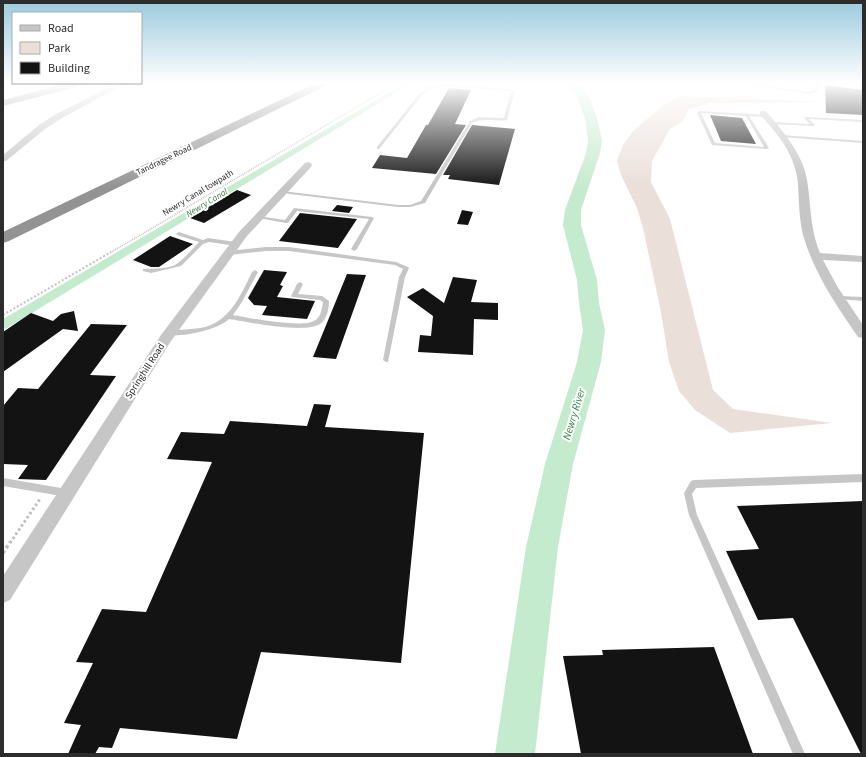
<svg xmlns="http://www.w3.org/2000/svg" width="866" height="757" viewBox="0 0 866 757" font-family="'Source Sans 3',sans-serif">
	<rect width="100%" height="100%" fill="#fff"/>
	<!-- green -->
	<path fill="#eadfd9" d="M 680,96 L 824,102 L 709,103 L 689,109 L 682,122 L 670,129 L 652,161 L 651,182 L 670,219 L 713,390 L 733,409 L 832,423 L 730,433 L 695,410 L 679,391 L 669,362 L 661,312 L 643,228 L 637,208 L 621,175 L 617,161 L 623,145 L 633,131 L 664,105 Z"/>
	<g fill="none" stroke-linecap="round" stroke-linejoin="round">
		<!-- canal -->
		<path fill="#c5ebce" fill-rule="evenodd" d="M 407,82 L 414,82 L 7,328 L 3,329 L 3,319 Z"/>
		<!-- river -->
		<path fill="#c5ebce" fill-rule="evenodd" d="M 567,82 L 577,82 L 588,95 L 597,118 L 602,141 L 600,153 L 581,210 L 581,225 L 597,280 L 599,303 L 605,330 L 601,362 L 573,464 L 558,547 L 535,754 L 495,754 L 526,547 L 545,464 L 577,362 L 583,330 L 579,303 L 577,280 L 563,225 L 565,210 L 586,153 L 588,141 L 585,118 L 576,95 Z"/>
	</g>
	<!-- building -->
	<path fill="#131313" d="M 825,85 L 863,90 L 863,115 L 826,113 Z
		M 449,88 L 471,90 L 455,124 L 466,125 L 436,174 L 372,168 L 380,155 L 407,158 L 426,125 L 428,125 Z
		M 710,115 L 742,118 L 756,144 L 721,141 Z
		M 472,125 L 515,129 L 499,185 L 448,179 L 450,175 L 443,175 Z
		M 237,190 L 251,195 L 204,223 L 190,218 Z
		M 337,205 L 353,207 L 349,213 L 332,211 Z
		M 462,210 L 473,212 L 468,225 L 457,224 Z
		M 300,213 L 357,219 L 338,248 L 279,241 Z
		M 170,236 L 193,244 L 159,267 L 151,267 L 133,260 Z
		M 264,270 L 287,272 L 280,285 L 283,286 L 277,297 L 315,301 L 307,319 L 262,315 L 267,306 L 254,305 L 248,298 Z
		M 347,274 L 366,275 L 336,359 L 313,357 Z
		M 453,277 L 477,280 L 471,302 L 498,303 L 498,320 L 474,319 L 473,355 L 418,352 L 420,335 L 431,336 L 433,316 L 407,297 L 423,288 L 444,303 Z
		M 74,311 L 78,331 L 63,329 L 3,372 L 3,332 L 31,313 L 53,321 L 61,314 Z
		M 91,324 L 127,325 L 90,375 L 116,376 L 46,480 L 18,479 L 28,465 L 3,464 L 3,406 L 18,388 L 38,389 Z
		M 314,404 L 331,405 L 325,427 L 424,433 L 401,663 L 261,652 L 237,739 L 120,728 L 112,748 L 99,747 L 95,754 L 68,754 L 81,725 L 64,723 L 93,663 L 76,662 L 102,609 L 146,612 L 212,462 L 167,459 L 181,432 L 224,434 L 230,421 L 307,426 Z
		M 863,501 L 863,754 L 861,754 L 793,618 L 758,620 L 726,551 L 759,549 L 737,506 Z
		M 714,647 L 753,754 L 581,754 L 563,656 L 603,655 L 602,650 Z"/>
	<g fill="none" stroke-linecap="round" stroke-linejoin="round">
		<!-- path-far3 -->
		<path stroke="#c0c0c0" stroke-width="1.5" stroke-dasharray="1 1" stroke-linecap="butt" d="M 110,253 L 399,82"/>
		<!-- path-far2 -->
		<path stroke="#c0c0c0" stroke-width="2" stroke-dasharray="2 2" stroke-linecap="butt" d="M 3,315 L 111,252"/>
		<!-- path-far1 -->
		<path stroke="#c0c0c0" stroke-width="3" stroke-dasharray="2.5 2.5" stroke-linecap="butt" d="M 10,543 L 40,499"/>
		<!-- path -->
		<path stroke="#c0c0c0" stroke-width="3.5" stroke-dasharray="3 3" stroke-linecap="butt" d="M 3,553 L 10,542"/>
		<!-- lane -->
		<path fill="#c6c6c6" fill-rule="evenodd" d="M 736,82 L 742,82 L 807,92 L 814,90 L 816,83 L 819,82 L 823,82 L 819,84 L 817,92 L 807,94 Z
			M 444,84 L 515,90 L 507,120 C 495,122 483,117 472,123 L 425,203 L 410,207 L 398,207 L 282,193 L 280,192 L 282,191 L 398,205 L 410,205 L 421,201 L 470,121 L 479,117 L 504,118 L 511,91 L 444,86 L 431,89 L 422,95 L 379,149 L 377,149 L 377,147 L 420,93 L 429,87 Z
			M 699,111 L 767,115 L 766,117 L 749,116 L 769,148 L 767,149 L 712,145 L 697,112 ZM 701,113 L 746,116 L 764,147 L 715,143 Z
			M 806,117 L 863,120 L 863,122 L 809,119 L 815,125 L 813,126 L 772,124 L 770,123 L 772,122 L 810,124 L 804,118 Z
			M 782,135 L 863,141 L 863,143 L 781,137 L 781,135 Z
			M 294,208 L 372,217 L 374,218 L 357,249 L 354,251 L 351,249 L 369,219 L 297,211 L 288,223 L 286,223 L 258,218 L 256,217 L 258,216 L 285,220 Z
			M 179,232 L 203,240 L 208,238 L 236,242 L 239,244 L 236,246 L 209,242 L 203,244 L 181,266 L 151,273 L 143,271 L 143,269 C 153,268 169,270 178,263 C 185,258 192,249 199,242 L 177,235 L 176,234 Z
			M 266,247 L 289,247 L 396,262 L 408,267 L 409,268 L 405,277 L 388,362 L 386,362 L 383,360 L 399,277 L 403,269 L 395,265 L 289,251 L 266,251 L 229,255 L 226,253 L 229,251 Z
			M 255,270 L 258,272 L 242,302 L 233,315 C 249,318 302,328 314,321 C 321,318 322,308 323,302 L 320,300 L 292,297 L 291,296 L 297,284 L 300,282 L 303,284 L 298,294 L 322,296 L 329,301 C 329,309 327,319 320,324 C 304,334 248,322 229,319 C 218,330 183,337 168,335 L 167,333 L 168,331 C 180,329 193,330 205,327 C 231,320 241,294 252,272 Z
			M 840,296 L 863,297 L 863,301 L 838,299 L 837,298 Z
			M 863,474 L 863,482 L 696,488 L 692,494 L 697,515 L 805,754 L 793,754 L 689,515 L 684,493 L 691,481 L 694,480 Z
			M 3,478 L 67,489 L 70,490 L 71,493 L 70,496 L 67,497 L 3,486 Z"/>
		<!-- street -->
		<path fill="#c6c6c6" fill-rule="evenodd" d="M 118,83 L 126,83 L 62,118 L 45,129 L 6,161 L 3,161 L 3,155 L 39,125 L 56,114 Z
			M 760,111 L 766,111 C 781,129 798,148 805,171 C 812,199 808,223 820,253 L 863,256 L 863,262 L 823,260 L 837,286 L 863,325 L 863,338 L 858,337 C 836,305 814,273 803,235 C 799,218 799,200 798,183 C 795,155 779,135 760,115 Z
			M 308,162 L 311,163 L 312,165 L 311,167 L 247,236 L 171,341 L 10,600 L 3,603 L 3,576 L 161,335 L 239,232 L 305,163 Z"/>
		<!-- highway -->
		<path fill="#939393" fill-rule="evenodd" d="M 318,82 L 330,82 L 329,84 L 9,241 L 3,243 L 3,232 Z
			M 68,83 L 85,83 L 84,85 L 3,106 L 3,100 Z"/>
	</g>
	<!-- sky -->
	<linearGradient id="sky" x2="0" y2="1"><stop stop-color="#9acade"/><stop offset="0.44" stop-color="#fff"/><stop offset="1" stop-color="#fff" stop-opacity="0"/></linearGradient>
	<rect width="866" height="188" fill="url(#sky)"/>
	<g text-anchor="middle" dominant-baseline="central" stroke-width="4" stroke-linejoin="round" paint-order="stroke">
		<!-- far-street labels -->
		<g font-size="9" fill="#2c2c2c" stroke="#fff">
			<text transform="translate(164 160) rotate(-26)">Tandragee Road</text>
			<text transform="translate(198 193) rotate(-31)">Newry Canal towpath</text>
		</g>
		<!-- far-water labels -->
		<g font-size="9" font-style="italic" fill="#378249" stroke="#fff">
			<text transform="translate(207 203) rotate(-31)">Newry Canal</text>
		</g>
		<!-- street labels -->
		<g font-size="10" fill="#2c2c2c" stroke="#fff">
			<text transform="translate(145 371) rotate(-57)">Springhill Road</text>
		</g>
		<!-- water labels -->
		<g font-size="11" font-style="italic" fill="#378249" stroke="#fff">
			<text transform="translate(574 414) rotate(-73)">Newry River</text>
		</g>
	</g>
	<!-- border -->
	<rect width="866" height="757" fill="none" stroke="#2c2c2c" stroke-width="8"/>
	<!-- legend -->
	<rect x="12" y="12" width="130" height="72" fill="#ffffff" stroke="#ababab"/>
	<rect x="20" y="25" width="20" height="6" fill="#c6c6c6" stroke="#ababab"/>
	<text x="48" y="32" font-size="12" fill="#2c2c2c">Road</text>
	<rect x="20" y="42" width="20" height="12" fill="#eadfd9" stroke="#ababab"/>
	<text x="48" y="52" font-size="12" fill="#2c2c2c">Park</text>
	<rect x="20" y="62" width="20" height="12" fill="#131313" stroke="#ababab"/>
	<text x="48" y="72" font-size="12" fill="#2c2c2c">Building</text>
</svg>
